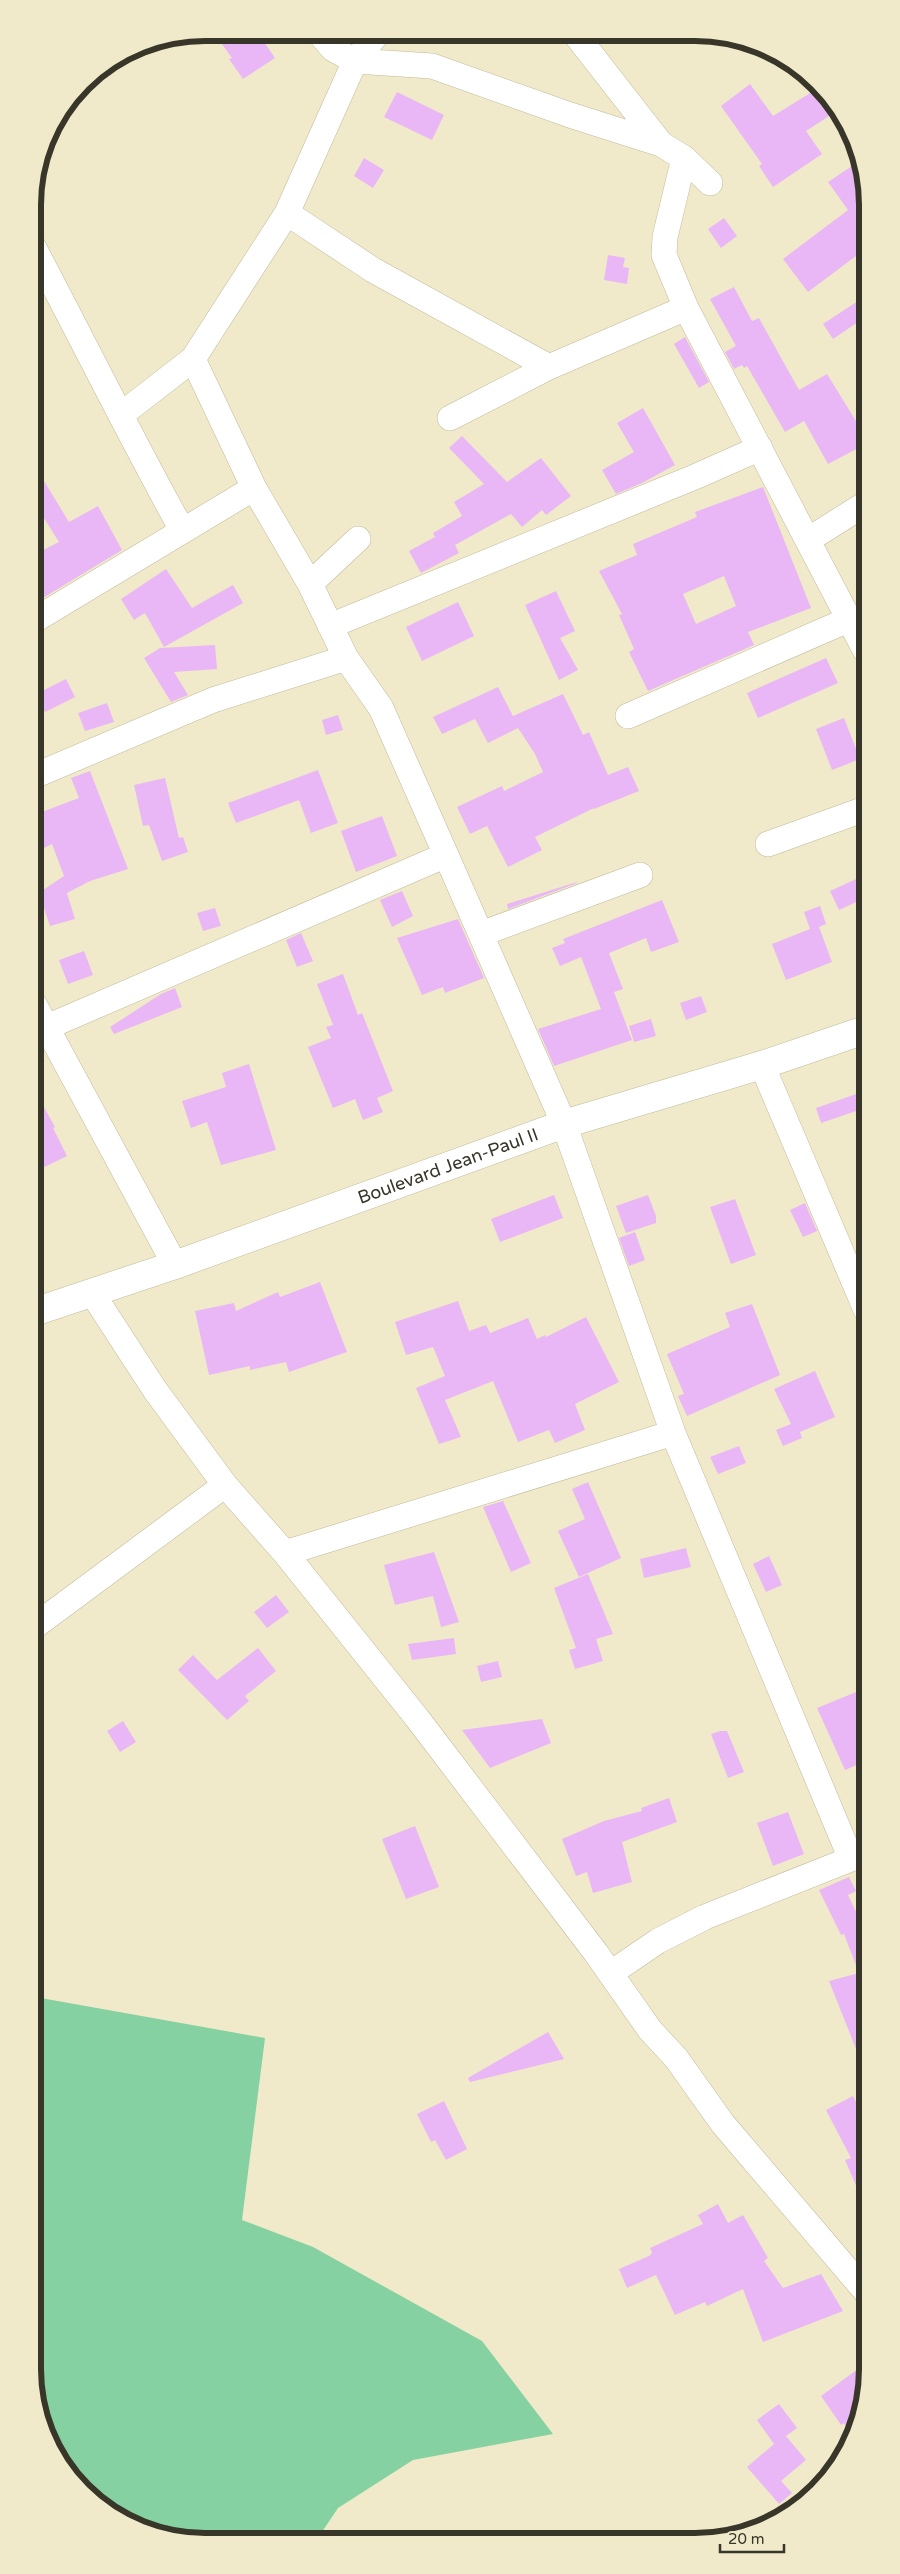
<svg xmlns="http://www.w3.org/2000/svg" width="900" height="2574" viewBox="0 0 900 2574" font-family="'Varela Round',sans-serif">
	<rect width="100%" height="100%" fill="#f0eaca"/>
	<!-- green -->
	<path fill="#85d1a2" d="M 35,1997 L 265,2038 L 242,2220 L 313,2247 L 482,2341 L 553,2434 L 413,2460 L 338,2508 L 318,2538 L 171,2538 L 128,2524 L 83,2491 L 55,2455 L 36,2403 Z"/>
	<!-- building -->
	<path fill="#e9b7f6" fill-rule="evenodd" d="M 214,33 L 258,33 L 275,58 L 243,79 L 229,59 L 232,58 Z
		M 750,84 L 773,116 L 820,87 L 837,111 L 806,131 L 822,154 L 773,187 L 759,166 L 762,164 L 721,106 Z
		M 397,92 L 444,115 L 432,140 L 384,117 Z
		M 364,158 L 384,170 L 373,188 L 354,176 Z
		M 852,166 L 864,183 L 864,250 L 808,292 L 783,259 L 848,210 L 828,182 Z
		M 724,218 L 737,236 L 721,248 L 708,229 Z
		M 608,255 L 625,258 L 623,267 L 629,268 L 627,284 L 604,280 Z
		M 734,287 L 752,321 L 759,318 L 799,390 L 827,374 L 864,434 L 864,445 L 828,464 L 804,421 L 785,432 L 747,366 L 744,368 L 742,365 L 734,369 L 725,352 L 736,346 L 710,299 Z
		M 864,297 L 864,318 L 833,339 L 823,324 Z
		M 685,337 L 709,382 L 699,388 L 674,344 Z
		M 643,408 L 675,465 L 642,483 L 616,494 L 602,470 L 634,452 L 617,423 Z
		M 462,436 L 507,482 L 541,458 L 571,496 L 546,515 L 542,510 L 522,527 L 511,514 L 455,545 L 459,553 L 421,573 L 409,551 L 435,537 L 433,533 L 462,516 L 454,502 L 484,484 L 449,448 Z
		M 33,463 L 69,522 L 98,506 L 122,550 L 33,604 L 33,555 L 59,542 L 40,512 L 33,516 Z
		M 763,487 L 811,608 L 748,632 L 754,645 L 648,691 L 629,652 L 634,649 L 619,615 L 622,614 L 599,571 L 637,555 L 633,544 L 697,517 L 695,512 ZM 724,576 L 736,606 L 696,624 L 683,594 Z
		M 166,569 L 192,608 L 233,585 L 243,603 L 164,647 L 145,613 L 134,620 L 121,599 Z
		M 556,591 L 575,631 L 560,638 L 578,670 L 559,680 L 525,605 Z
		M 458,602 L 474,636 L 422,661 L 406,627 Z
		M 215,645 L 217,669 L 174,672 L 188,695 L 171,702 L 144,658 L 160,648 Z
		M 826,658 L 838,683 L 758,718 L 747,693 Z
		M 66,679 L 75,697 L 45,712 L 36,694 Z
		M 498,687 L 513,716 L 563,694 L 583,735 L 589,732 L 608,775 L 628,767 L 639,791 L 594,809 L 594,808 L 535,837 L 542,850 L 508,867 L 487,826 L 470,834 L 457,807 L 502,786 L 504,791 L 543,772 L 535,754 L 518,728 L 488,743 L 475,719 L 442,734 L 433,717 Z
		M 107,703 L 114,722 L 85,731 L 78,713 Z
		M 338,715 L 343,730 L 326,735 L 322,720 Z
		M 844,718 L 860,759 L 832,770 L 816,729 Z
		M 318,770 L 338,823 L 311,833 L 299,800 L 236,823 L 228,803 Z
		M 90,771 L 128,869 L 90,881 L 67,893 L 75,919 L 50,926 L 44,908 L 34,915 L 34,896 L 64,876 L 52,844 L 34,853 L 34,815 L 79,798 L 71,778 Z
		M 165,778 L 179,838 L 183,837 L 188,852 L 162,861 L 149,825 L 143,826 L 134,785 Z
		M 382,816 L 397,856 L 356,872 L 341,831 Z
		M 865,875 L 865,898 L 839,910 L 830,891 Z
		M 577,882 L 577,883 L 508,909 L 507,904 Z
		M 402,891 L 413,916 L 392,927 L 380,900 Z
		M 662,900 L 679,942 L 651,952 L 646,938 L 609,953 L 623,989 L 614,992 L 632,1040 L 554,1066 L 538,1029 L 601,1009 L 581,957 L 560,966 L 552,948 L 565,943 L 563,939 Z
		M 820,906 L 826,924 L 819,927 L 832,962 L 786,980 L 772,944 L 810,929 L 804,912 Z
		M 215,908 L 221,926 L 203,931 L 197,913 Z
		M 458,919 L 484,978 L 445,993 L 443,987 L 422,995 L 397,938 Z
		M 301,933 L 313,961 L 297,967 L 286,940 Z
		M 84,951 L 93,975 L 68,984 L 59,960 Z
		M 343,974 L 358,1015 L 362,1013 L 393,1091 L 377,1098 L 383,1112 L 363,1120 L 355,1099 L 333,1108 L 308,1047 L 331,1038 L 326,1027 L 333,1025 L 317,984 Z
		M 175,988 L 182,1007 L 114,1034 L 110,1027 L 161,994 Z
		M 701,996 L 707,1012 L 686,1020 L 680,1003 Z
		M 651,1019 L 656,1036 L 634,1042 L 629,1026 Z
		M 249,1064 L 276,1150 L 221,1165 L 207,1122 L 191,1128 L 182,1101 L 226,1087 L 222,1073 Z
		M 34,1089 L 55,1127 L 53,1128 L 67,1156 L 34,1172 Z
		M 865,1091 L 865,1108 L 821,1123 L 816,1108 Z
		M 554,1195 L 563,1218 L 500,1242 L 491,1219 Z
		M 648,1195 L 656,1216 L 656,1223 L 626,1233 L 616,1206 Z
		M 735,1199 L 756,1255 L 731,1264 L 710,1207 Z
		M 805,1203 L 817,1231 L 803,1237 L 790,1210 Z
		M 635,1232 L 645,1260 L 629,1266 L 619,1238 Z
		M 320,1282 L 347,1352 L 289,1372 L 286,1362 L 250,1370 L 250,1366 L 209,1375 L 195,1311 L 234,1303 L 236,1311 L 278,1292 L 280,1297 Z
		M 458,1301 L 469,1331 L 486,1325 L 490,1333 L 528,1318 L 537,1339 L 545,1335 L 546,1337 L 586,1317 L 619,1382 L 575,1404 L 585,1430 L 555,1443 L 549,1430 L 518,1442 L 493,1381 L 445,1400 L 461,1437 L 439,1444 L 416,1388 L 445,1376 L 433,1347 L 406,1355 L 395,1322 Z
		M 752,1304 L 780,1375 L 687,1416 L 678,1396 L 684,1394 L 667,1354 L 730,1327 L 725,1313 Z
		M 815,1371 L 835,1417 L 800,1432 L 802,1438 L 783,1446 L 776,1430 L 791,1424 L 774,1389 Z
		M 739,1446 L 746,1463 L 718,1474 L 710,1457 Z
		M 588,1482 L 621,1558 L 579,1577 L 558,1531 L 585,1519 L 572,1489 Z
		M 503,1501 L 531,1563 L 511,1572 L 483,1507 Z
		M 686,1548 L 691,1567 L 644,1578 L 640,1559 Z
		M 434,1552 L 459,1622 L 441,1627 L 433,1596 L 395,1605 L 384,1565 Z
		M 769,1556 L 782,1585 L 766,1592 L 753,1564 Z
		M 588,1574 L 613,1634 L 596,1639 L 603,1661 L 575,1669 L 569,1650 L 576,1648 L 554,1588 Z
		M 276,1595 L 289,1612 L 267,1628 L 254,1612 Z
		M 454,1638 L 456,1654 L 412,1660 L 408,1644 Z
		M 258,1648 L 276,1671 L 245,1696 L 249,1701 L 227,1720 L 178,1670 L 193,1655 L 217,1680 Z
		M 498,1661 L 502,1677 L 481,1682 L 477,1666 Z
		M 866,1688 L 866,1761 L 845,1770 L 817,1708 Z
		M 542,1719 L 551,1743 L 490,1768 L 462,1730 Z
		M 123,1721 L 136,1742 L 120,1752 L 107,1731 Z
		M 720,1731 L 727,1731 L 744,1772 L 728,1778 L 711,1734 Z
		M 669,1798 L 677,1822 L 622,1842 L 632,1882 L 593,1893 L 587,1872 L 576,1876 L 562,1839 L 604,1821 L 642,1811 L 641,1808 Z
		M 788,1812 L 804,1854 L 773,1866 L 757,1823 Z
		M 415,1826 L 439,1887 L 406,1899 L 382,1839 Z
		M 849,1877 L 856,1891 L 848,1895 L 867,1934 L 866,2074 L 829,1981 L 859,1973 L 844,1934 L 841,1935 L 819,1890 Z
		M 548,2032 L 564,2059 L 470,2082 L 468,2078 Z
		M 853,2096 L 867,2124 L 867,2211 L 845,2160 L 851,2158 L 826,2110 Z
		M 444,2101 L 467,2149 L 446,2160 L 435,2140 L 431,2142 L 417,2114 Z
		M 718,2204 L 728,2223 L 743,2215 L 768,2258 L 764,2261 L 783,2288 L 821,2274 L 843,2311 L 763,2342 L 743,2289 L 707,2306 L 705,2302 L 675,2315 L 656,2275 L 627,2288 L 619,2269 L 649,2256 L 652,2253 L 650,2248 L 703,2224 L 698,2215 Z
		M 858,2369 L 867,2382 L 853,2437 L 844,2423 L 841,2425 L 821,2396 Z
		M 779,2404 L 797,2428 L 786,2436 L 806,2460 L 781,2481 L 792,2493 L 779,2504 L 747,2467 L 774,2444 L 757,2420 Z"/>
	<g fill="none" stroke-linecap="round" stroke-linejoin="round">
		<defs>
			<path id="minor" d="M 319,33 L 333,49 L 355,61 L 432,66 L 570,115 L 661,144
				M 576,35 L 661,144 L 684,158 L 710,183
				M 684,158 L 665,237 L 664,255 L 686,308 L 865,650
				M 287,213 L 373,270 L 549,367
				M 33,246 C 83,341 130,436 182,530
				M 193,359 L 254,488 L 310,584 L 346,658 L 381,708 L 446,855
				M 122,414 L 193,359 L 287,213 L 355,61 L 377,34
				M 450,418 L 549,367 L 686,308
				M 808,540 L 865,504
				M 310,584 L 358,539
				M 33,621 L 254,488
				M 330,626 L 697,476 L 760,448
				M 628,716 L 850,619
				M 34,776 L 213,700 L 346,658
				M 768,844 L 865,809
				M 481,934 L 640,875
				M 34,1004 L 175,1265
				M 47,1027 L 446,855 L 564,1124 L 673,1433 L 851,1859
				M 762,1065 L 866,1310
				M 92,1293 L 155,1390 L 225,1485 L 285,1553 L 417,1718 L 596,1953 L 650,2030 L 676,2058 L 723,2124 L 867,2293
				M 285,1553 L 673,1433
				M 35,1626 L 225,1485
				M 611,1973 L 658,1941 L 705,1917 L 866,1853"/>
			<g id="secondary">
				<path id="s1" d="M 34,1312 L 175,1265 L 564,1124 L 762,1065 L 865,1030"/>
			</g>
		</defs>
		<!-- minor casing -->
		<use href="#minor" stroke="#c0ba9b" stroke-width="26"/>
		<!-- secondary casing -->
		<use href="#secondary" stroke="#c0ba9b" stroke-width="29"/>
		<!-- minor -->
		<use href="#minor" stroke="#fff" stroke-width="25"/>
		<!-- secondary -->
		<use href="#secondary" stroke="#fff" stroke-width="28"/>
	</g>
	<g text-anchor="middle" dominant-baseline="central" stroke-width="5" stroke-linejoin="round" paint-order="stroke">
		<!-- street labels -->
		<g font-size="18" fill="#383529" stroke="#f0eaca">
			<text stroke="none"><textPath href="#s1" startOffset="439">Boulevard Jean-Paul II</textPath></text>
		</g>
	</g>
	<!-- crop -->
	<path d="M0 0H900V2574H0ZM205 41H695A164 164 0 0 1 859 205V2369A164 164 0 0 1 695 2533H205A164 164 0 0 1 41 2369V205A164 164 0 0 1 205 41Z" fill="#f0eaca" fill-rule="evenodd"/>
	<path fill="none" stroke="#383529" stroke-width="6" d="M205 41H695A164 164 0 0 1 859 205V2369A164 164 0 0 1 695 2533H205A164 164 0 0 1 41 2369V205A164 164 0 0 1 205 41Z"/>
	<!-- scale -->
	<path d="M720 2544v8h64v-8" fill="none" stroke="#383529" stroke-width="2.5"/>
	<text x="728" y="2544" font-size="15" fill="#383529" stroke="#f0eaca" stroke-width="4" paint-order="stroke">20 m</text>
</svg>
